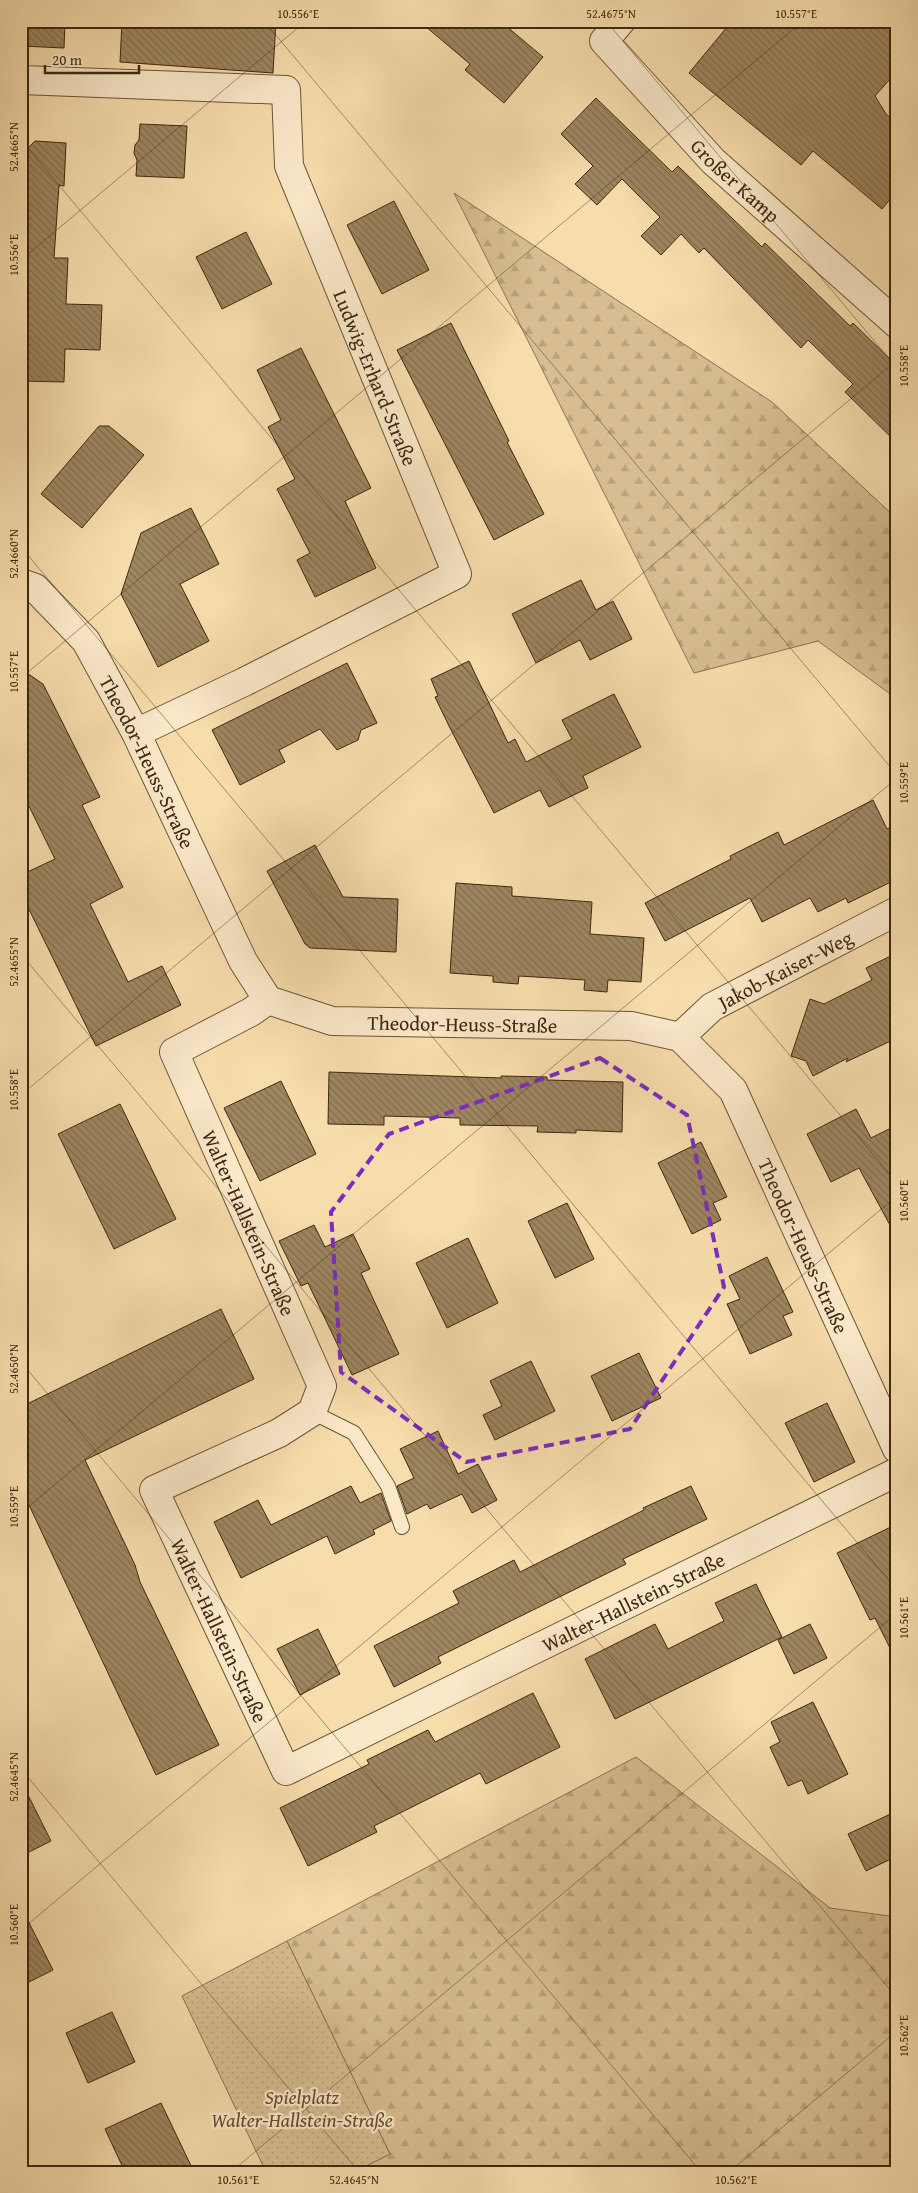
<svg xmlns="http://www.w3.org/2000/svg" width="918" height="2193" viewBox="0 0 918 2193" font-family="'Gentium Book Plus',serif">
	<defs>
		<pattern id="forest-firs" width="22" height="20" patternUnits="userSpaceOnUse" patternTransform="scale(1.25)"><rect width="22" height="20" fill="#d7bd91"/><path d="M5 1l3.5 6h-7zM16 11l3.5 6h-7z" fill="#b9a27c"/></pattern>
		<pattern id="park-dots" width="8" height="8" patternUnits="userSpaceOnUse" patternTransform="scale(1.25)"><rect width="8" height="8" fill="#d7bd91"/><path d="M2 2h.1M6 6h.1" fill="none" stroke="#b9a27c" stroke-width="1.8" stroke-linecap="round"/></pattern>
		<pattern id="building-back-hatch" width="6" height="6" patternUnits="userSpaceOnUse" patternTransform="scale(1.25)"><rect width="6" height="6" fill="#9e8661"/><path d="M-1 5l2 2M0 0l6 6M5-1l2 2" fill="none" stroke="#826e4e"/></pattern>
	</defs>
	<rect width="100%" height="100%" fill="#f7dcac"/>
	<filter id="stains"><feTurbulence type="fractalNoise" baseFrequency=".004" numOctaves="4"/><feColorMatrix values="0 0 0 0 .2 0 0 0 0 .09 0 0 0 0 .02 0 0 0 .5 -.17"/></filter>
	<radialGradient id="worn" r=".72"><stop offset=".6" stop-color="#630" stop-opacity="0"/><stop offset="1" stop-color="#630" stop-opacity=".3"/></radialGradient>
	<!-- forest -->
	<path fill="url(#forest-firs)" stroke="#8a7250" d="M 454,193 L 772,402 L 897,519 L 897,699 L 818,641 L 694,673 Z
		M 636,1757 L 830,1908 L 897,1917 L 897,2172 L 354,2172 L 390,2154 L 287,1941 Z"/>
	<!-- park -->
	<path fill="url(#park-dots)" stroke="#8a7250" d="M 287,1941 L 390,2154 L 354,2172 L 266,2172 L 182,1996 Z"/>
	<!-- building -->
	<path fill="url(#building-back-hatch)" stroke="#3d280f" d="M 21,21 L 65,21 L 64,48 L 21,46 Z
		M 122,21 L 276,21 L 273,73 L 120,62 Z
		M 419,21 L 500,21 L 543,57 L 504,103 L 465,70 L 470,64 Z
		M 732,21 L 897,21 L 897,71 L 875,96 L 886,114 L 897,123 L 897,191 L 882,209 L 813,151 L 801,165 L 689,73 Z
		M 596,98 L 672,172 L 678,166 L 762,247 L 765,243 L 850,326 L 853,323 L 897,366 L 897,443 L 845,392 L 853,384 L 808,340 L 801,348 L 704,248 L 699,253 L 681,234 L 661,255 L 641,236 L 660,217 L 622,179 L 597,205 L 575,184 L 593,166 L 561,134 Z
		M 140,124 L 187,126 L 184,178 L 136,176 L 137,160 L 134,153 L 135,145 L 139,140 Z
		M 35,141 L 66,143 L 64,186 L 59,185 L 54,258 L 68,258 L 66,304 L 102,305 L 100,350 L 65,349 L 64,382 L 21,381 L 21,182 L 25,183 L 26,150 Z
		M 394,201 L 429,270 L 382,294 L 347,225 Z
		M 246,232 L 272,284 L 222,309 L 196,257 Z
		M 451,323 L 509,441 L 507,442 L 544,514 L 494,540 L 397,350 Z
		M 301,348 L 371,488 L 345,501 L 376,568 L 315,597 L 297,560 L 310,553 L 277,489 L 295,479 L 268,427 L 281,420 L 257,370 Z
		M 99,426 L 109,426 L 144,455 L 82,528 L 41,494 Z
		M 191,508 L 219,564 L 180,584 L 209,641 L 158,667 L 121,594 L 141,533 Z
		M 581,580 L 596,610 L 613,601 L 632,639 L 590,660 L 580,640 L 536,663 L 512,614 Z
		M 469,661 L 508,743 L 515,739 L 526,762 L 572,739 L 562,720 L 614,694 L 641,747 L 583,776 L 588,788 L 549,807 L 540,790 L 494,813 L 449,726 L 435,697 L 438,696 L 431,679 Z
		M 347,663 L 377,723 L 361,730 L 358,740 L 337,750 L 320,729 L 279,750 L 285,762 L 240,785 L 212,730 Z
		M 21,669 L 43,684 L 100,797 L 82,805 L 123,887 L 90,904 L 128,982 L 162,966 L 181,1005 L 96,1046 L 21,893 L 21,875 L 55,859 L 21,790 Z
		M 873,800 L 887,829 L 897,824 L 897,879 L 848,903 L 846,898 L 818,912 L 810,898 L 762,922 L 750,898 L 665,941 L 645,903 L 731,859 L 730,856 L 778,832 L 784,845 Z
		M 315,845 L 343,897 L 398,899 L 396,952 L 310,948 L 305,944 L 267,871 Z
		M 456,883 L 512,887 L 512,896 L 592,902 L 590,934 L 644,938 L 641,982 L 608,980 L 607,992 L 584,990 L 585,980 L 519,976 L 518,984 L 493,982 L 493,976 L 450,973 Z
		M 897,953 L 897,1038 L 846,1062 L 848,1058 L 813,1076 L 806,1061 L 791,1056 L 810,999 L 824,1004 L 872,980 L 866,968 Z
		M 329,1072 L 501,1078 L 501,1076 L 547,1077 L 547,1080 L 623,1082 L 622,1132 L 576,1130 L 576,1133 L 537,1132 L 538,1126 L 460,1125 L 460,1118 L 384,1116 L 384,1125 L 328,1124 Z
		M 281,1081 L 316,1154 L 260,1181 L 224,1108 Z
		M 120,1104 L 176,1219 L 114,1249 L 58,1134 Z
		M 856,1109 L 871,1138 L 889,1129 L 897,1144 L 897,1238 L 859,1168 L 831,1182 L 807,1134 Z
		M 701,1142 L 727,1197 L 713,1203 L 721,1220 L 692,1234 L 658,1163 Z
		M 567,1203 L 594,1259 L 555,1278 L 528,1221 Z
		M 314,1225 L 325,1247 L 353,1234 L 370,1269 L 361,1273 L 399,1354 L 352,1375 L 308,1283 L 301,1286 L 279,1241 Z
		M 468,1238 L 498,1303 L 447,1328 L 416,1263 Z
		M 767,1257 L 793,1312 L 783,1316 L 792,1335 L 750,1354 L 727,1304 L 740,1299 L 729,1276 Z
		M 221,1309 L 254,1379 L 85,1460 L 135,1565 L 140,1582 L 219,1745 L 156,1775 L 21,1488 L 21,1407 Z
		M 639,1353 L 661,1398 L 612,1421 L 591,1376 Z
		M 531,1361 L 555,1411 L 495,1440 L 483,1415 L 502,1406 L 490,1381 Z
		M 827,1403 L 855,1462 L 814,1482 L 785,1423 Z
		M 438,1431 L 458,1474 L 478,1464 L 497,1500 L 472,1513 L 462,1494 L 430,1509 L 427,1504 L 407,1514 L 397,1486 L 414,1478 L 400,1449 Z
		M 351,1486 L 360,1503 L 381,1493 L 391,1521 L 373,1530 L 375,1534 L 335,1554 L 327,1536 L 241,1578 L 214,1522 L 258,1500 L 271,1525 Z
		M 691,1486 L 707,1519 L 623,1559 L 626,1564 L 438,1657 L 441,1663 L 394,1687 L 374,1646 L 459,1603 L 453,1591 L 514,1560 L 520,1572 L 644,1510 L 643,1508 Z
		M 897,1524 L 897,1662 L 875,1618 L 870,1620 L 837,1553 Z
		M 756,1584 L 782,1637 L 615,1719 L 585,1659 L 655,1624 L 668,1649 L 724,1621 L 715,1603 Z
		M 810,1624 L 827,1658 L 794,1674 L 778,1640 Z
		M 318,1629 L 340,1674 L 300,1695 L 277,1649 Z
		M 533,1693 L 560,1747 L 486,1784 L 480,1773 L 374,1826 L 377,1832 L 308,1866 L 280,1808 L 369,1764 L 367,1760 L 428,1730 L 435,1742 Z
		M 813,1702 L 848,1774 L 808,1794 L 802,1780 L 788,1786 L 770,1747 L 780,1742 L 771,1722 Z
		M 21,1781 L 51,1841 L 21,1856 Z
		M 897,1811 L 897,1856 L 866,1871 L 848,1834 Z
		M 21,1907 L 53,1970 L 21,1986 Z
		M 112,2012 L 135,2062 L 88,2083 L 66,2033 Z
		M 161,2103 L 194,2172 L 125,2172 L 105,2129 Z"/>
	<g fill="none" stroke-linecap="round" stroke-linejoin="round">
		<defs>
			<path id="service" d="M 312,1412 L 354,1433 L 388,1486 L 402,1527"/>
			<g id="minor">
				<path id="s1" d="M 621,21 L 604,41 L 713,161 L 897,324"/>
				<path id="s2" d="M 21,80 L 286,90 L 289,166 L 457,574 L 244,682 L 136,733"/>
				<path id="s3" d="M 21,583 L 35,588 L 86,641 L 136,733 L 243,961 L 268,1000 L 332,1021 L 631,1026 L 680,1037 L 733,1090 L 897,1449"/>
				<path id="s4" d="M 268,1000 L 251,1012 L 174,1052 L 322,1386 L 312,1412 L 279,1433 L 154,1490 L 286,1771 L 897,1472"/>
				<path id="s5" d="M 680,1037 L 712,1007 L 897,911"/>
			</g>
		</defs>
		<!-- service casing -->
		<use href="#service" stroke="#6c5536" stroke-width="16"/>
		<!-- minor casing -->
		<use href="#minor" stroke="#6c5536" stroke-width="30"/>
		<!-- service -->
		<use href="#service" stroke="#fae8c9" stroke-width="14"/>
		<!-- minor -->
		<use href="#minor" stroke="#fae8c9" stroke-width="28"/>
	</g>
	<!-- marked area -->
	<path fill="none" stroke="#7b2cbf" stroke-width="4" stroke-dasharray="10 6" stroke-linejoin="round" d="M 600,1058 L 687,1115 L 724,1287 L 630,1429 L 466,1462 L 341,1372 L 331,1212 L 389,1134 Z"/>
	<!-- ticks -->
	<path fill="none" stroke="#3d280f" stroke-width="1" stroke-opacity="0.45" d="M 264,21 L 897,775M 606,21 L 897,368M 21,140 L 897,1183M 21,260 L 306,21M 21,547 L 897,1590M 21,678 L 803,21M 21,954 L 897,1998M 21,1095 L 897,360M 21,1362 L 701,2172M 21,1513 L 897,778M 21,1769 L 359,2172M 21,1930 L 897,1196M 231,2172 L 897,1613M 729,2172 L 897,2031"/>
	<g text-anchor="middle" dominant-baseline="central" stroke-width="4.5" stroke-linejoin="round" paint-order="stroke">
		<!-- street labels -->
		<g font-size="20" fill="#3d280f" stroke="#fae8c9">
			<text stroke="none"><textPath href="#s1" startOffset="218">Großer Kamp</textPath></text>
			<text stroke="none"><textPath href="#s2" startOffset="570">Ludwig-Erhard-Straße</textPath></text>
			<text stroke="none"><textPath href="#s3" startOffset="224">Theodor-Heuss-Straße</textPath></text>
			<text stroke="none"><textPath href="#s5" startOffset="126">Jakob-Kaiser-Weg</textPath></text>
			<text stroke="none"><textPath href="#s3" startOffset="689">Theodor-Heuss-Straße</textPath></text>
			<text stroke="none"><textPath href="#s4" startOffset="294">Walter-Hallstein-Straße</textPath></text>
			<text stroke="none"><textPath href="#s3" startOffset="1154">Theodor-Heuss-Straße</textPath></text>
			<text stroke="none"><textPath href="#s4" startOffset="1374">Walter-Hallstein-Straße</textPath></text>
			<text stroke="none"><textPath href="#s4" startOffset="832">Walter-Hallstein-Straße</textPath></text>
		</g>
		<!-- park labels -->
		<g font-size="20" font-style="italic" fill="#644d30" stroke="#fae8c9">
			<text x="302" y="2096">Spielplatz<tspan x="302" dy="23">Walter-Hallstein-Straße</tspan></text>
		</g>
	</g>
	<!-- margin -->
	<rect width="918" height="2193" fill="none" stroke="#f7dcac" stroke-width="55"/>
	<!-- scale -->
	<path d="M45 65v8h94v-8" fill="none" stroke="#3d280f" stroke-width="2.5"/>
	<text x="52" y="65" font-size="15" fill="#3d280f" stroke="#fae8c9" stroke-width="4" paint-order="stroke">20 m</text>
	<rect x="28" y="28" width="862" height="2138" fill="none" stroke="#3d280f" stroke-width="2"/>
	<g font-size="12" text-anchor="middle" fill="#3d280f">
		<text x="298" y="18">10.556°E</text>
		<text x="611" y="18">52.4675°N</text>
		<text x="796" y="18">10.557°E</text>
		<text transform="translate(14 147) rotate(-90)" y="4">52.4665°N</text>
		<text transform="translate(14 255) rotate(-90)" y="4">10.556°E</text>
		<text transform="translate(904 366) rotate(-90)" y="4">10.558°E</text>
		<text transform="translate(14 554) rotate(-90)" y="4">52.4660°N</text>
		<text transform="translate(14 672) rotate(-90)" y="4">10.557°E</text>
		<text transform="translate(904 783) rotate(-90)" y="4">10.559°E</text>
		<text transform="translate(14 962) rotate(-90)" y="4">52.4655°N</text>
		<text transform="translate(14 1090) rotate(-90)" y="4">10.558°E</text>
		<text transform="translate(904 1201) rotate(-90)" y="4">10.560°E</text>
		<text transform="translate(14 1369) rotate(-90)" y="4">52.4650°N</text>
		<text transform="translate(14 1507) rotate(-90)" y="4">10.559°E</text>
		<text transform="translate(904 1618) rotate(-90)" y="4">10.561°E</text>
		<text transform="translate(14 1777) rotate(-90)" y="4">52.4645°N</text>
		<text transform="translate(14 1925) rotate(-90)" y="4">10.560°E</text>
		<text transform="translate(904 2036) rotate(-90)" y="4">10.562°E</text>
		<text x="238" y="2184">10.561°E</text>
		<text x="354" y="2184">52.4645°N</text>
		<text x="736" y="2184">10.562°E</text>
	</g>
	<rect width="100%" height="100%" filter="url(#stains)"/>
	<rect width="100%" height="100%" fill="url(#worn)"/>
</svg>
